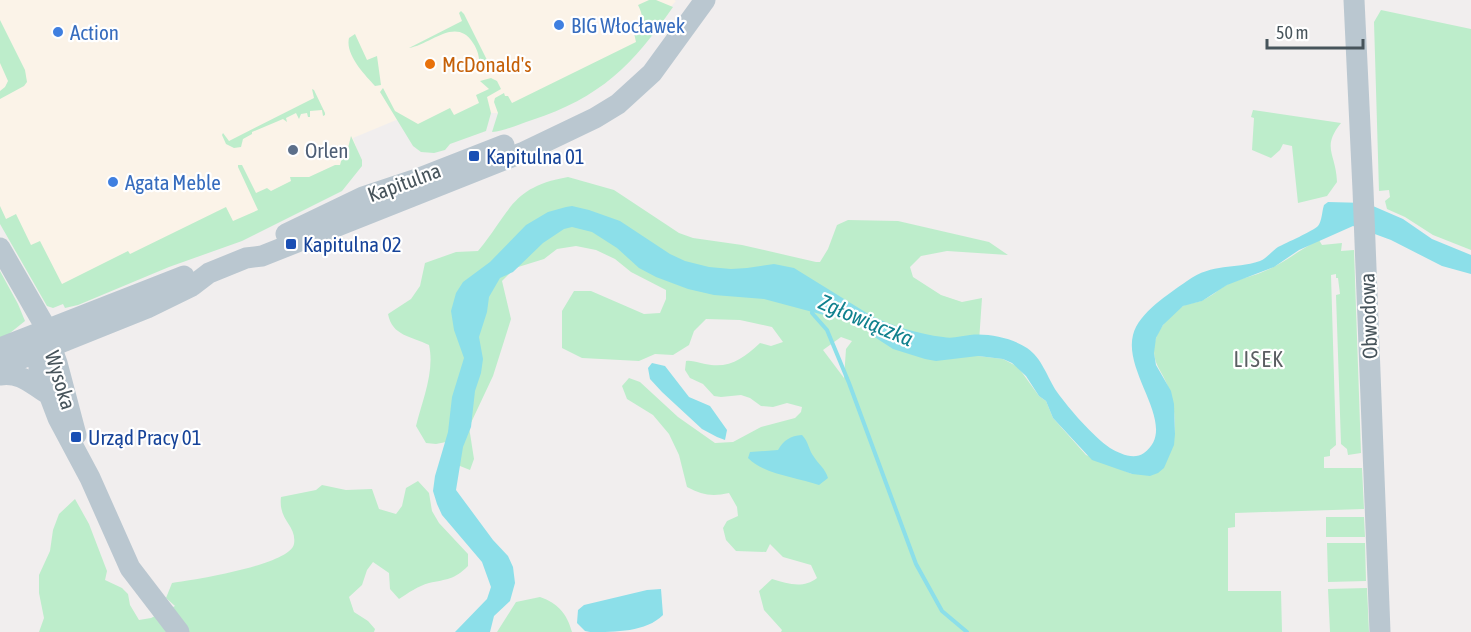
<svg xmlns="http://www.w3.org/2000/svg" width="1471" height="632" viewBox="0 0 1471 632" font-family="'Asap Condensed',sans-serif">
	<rect width="100%" height="100%" fill="#f1eeee"/>
	<!-- commercial -->
	<path fill="#fbf3e8" d="M 0,0 L 674,0 L 676,1 L 636,45 L 516,114 L 474,112 L 409,138 L 401,118 L 353,138 L 360,158 L 234,228 L 79,290 L 42,283 L 0,217 Z"/>
	<!-- green -->
	<path fill="#bdedcb" fill-rule="evenodd" d="M 649,0 L 656,0 L 673,7 C 633,65 600,98 532,120 C 519,124 505,131 492,132 L 498,113 L 494,102 L 495,98 L 504,93 L 505,96 L 508,96 L 512,103 L 636,42 L 634,33 C 644,24 644,17 638,5 Z
		M 1381,10 L 1471,29 L 1471,250 L 1433,235 L 1405,217 L 1387,209 L 1385,201 L 1390,197 L 1389,190 L 1379,191 L 1374,22 Z
		M 461,11 L 464,14 L 487,60 L 487,64 L 483,69 L 479,71 C 480,60 479,52 473,43 C 456,16 430,45 409,48 L 462,21 L 459,13 Z
		M 0,20 L 25,70 L 27,82 L 24,86 L 0,99 L 0,91 L 5,87 L 8,81 L 0,63 Z
		M 355,34 L 367,60 L 377,56 L 381,85 L 375,86 C 365,75 345,55 349,38 Z
		M 491,78 L 497,81 L 501,89 L 487,97 L 491,113 L 486,131 L 450,144 L 445,150 L 434,153 L 421,152 L 413,146 L 380,92 L 383,88 L 395,111 L 418,124 L 450,108 L 454,115 L 479,103 L 476,95 L 489,89 L 480,81 Z
		M 312,89 L 314,90 L 325,113 L 325,115 L 323,116 L 322,110 L 310,111 L 310,117 L 308,117 L 307,113 L 301,114 L 299,119 L 296,113 L 286,118 L 287,122 L 283,119 L 252,132 L 252,134 L 243,139 L 241,147 L 234,148 L 226,144 L 222,135 L 223,133 L 229,141 L 314,98 Z
		M 1253,110 L 1341,123 C 1321,148 1336,153 1337,182 L 1327,196 L 1298,203 L 1292,146 L 1283,144 L 1280,150 L 1271,158 L 1252,150 L 1254,118 L 1251,117 Z
		M 351,136 L 362,160 L 362,166 L 342,191 L 242,241 L 169,267 L 78,305 L 65,308 L 63,304 L 53,308 L 47,306 L 0,224 L 0,206 L 6,219 L 16,214 L 31,245 L 40,241 L 62,284 L 128,251 L 130,254 L 226,207 L 233,221 L 258,210 L 238,167 L 238,165 L 242,165 L 256,193 L 267,188 L 271,191 L 291,181 L 290,177 L 309,177 L 335,165 L 340,165 L 344,151 L 347,152 Z
		M 568,177 L 614,190 L 679,233 L 693,238 L 742,245 L 816,262 L 820,262 L 828,249 L 837,225 L 848,220 L 898,221 L 989,242 L 1008,255 L 947,251 L 921,256 L 910,267 L 913,277 L 941,295 L 962,302 L 982,298 L 978,356 L 1003,359 L 1018,367 L 1039,396 L 1046,401 L 1053,418 L 1086,455 L 1132,474 L 1175,434 C 1175,415 1174,397 1165,380 C 1160,369 1154,363 1154,351 C 1153,334 1169,314 1183,306 C 1188,303 1195,303 1201,301 C 1211,297 1219,289 1228,284 C 1241,278 1255,276 1267,270 C 1286,262 1300,249 1319,240 L 1322,245 L 1342,243 L 1341,251 L 1354,250 L 1361,453 L 1348,455 L 1347,449 L 1341,444 L 1336,295 L 1340,294 L 1338,278 L 1336,278 L 1336,274 L 1331,275 L 1336,445 L 1330,450 L 1330,456 L 1324,457 L 1324,468 L 1362,468 L 1364,509 L 1235,513 L 1235,527 L 1228,528 L 1228,591 L 1281,591 L 1282,632 L 781,632 L 782,630 L 764,610 L 759,591 L 772,579 C 788,584 803,589 817,578 L 811,565 L 783,557 L 770,544 L 766,552 L 736,551 L 726,540 L 723,528 L 727,521 L 738,516 L 737,507 L 729,493 C 712,497 702,495 687,487 L 679,455 L 669,434 L 653,415 L 627,399 L 622,386 L 629,378 L 640,382 L 678,417 L 715,443 L 733,442 L 761,427 L 795,418 L 801,412 L 802,407 L 787,403 L 773,407 L 761,406 L 750,398 L 741,395 L 721,397 L 714,396 L 703,384 L 690,378 L 685,370 L 686,361 C 693,360 698,363 705,364 C 729,369 743,359 760,343 L 771,346 L 783,342 L 772,327 L 740,320 L 706,319 L 694,331 L 689,345 L 673,355 L 655,354 L 639,361 L 582,358 L 562,348 L 562,311 L 574,291 L 591,291 L 644,314 L 660,313 L 666,299 L 666,290 L 631,272 L 615,259 L 596,250 L 576,246 L 557,249 L 544,259 L 515,268 L 502,281 L 511,319 L 493,376 L 469,427 L 474,459 L 470,470 L 455,464 L 446,442 L 436,444 L 426,443 L 416,426 C 422,401 435,372 429,345 C 411,336 392,336 388,314 L 411,299 L 420,286 L 425,263 L 456,252 L 478,251 C 511,211 511,187 568,177 ZM 841,337 L 852,341 L 846,349 L 844,378 L 823,350 Z
		M 0,271 L 18,304 L 25,321 L 5,337 L 0,338 Z
		M 418,481 L 429,493 L 432,511 L 439,523 L 468,554 L 468,566 C 454,580 447,579 429,583 C 418,586 408,593 399,599 L 390,589 L 389,573 L 373,562 L 367,570 L 362,585 L 349,597 L 354,612 L 368,621 L 375,629 L 374,632 L 39,632 L 44,618 L 39,593 L 39,575 L 50,551 L 53,530 L 59,514 L 75,499 L 89,524 L 107,571 L 105,580 L 122,588 L 128,594 L 130,605 L 139,620 L 151,618 L 175,606 L 166,598 L 172,583 C 193,580 290,565 294,544 C 297,525 278,521 281,497 L 316,490 L 322,485 L 346,490 L 372,489 L 379,509 L 396,514 L 402,506 L 406,488 Z
		M 1326,517 L 1364,517 L 1365,537 L 1326,537 Z
		M 1327,543 L 1365,543 L 1366,581 L 1328,582 Z
		M 1367,588 L 1369,632 L 1330,632 L 1328,589 Z
		M 540,597 C 558,603 567,614 572,632 L 497,632 L 516,602 Z"/>
	<!-- water -->
	<path fill="#8cdfe9" d="M 1328,202 L 1366,203 L 1403,219 L 1432,239 L 1471,255 L 1471,274 L 1442,266 L 1391,240 L 1353,226 L 1299,250 L 1274,267 L 1227,285 L 1202,301 L 1183,306 L 1163,325 L 1156,338 L 1154,353 L 1156,365 L 1171,391 L 1174,404 L 1175,434 L 1174,445 L 1164,468 L 1158,473 L 1150,476 L 1132,474 L 1092,460 L 1053,418 L 1046,401 L 1039,396 L 1026,376 L 1012,363 L 1003,359 L 978,356 L 936,361 L 925,359 L 893,349 L 873,336 L 863,326 L 850,320 L 820,314 L 764,299 L 714,295 L 688,289 L 656,277 L 639,268 L 617,248 L 592,232 L 572,227 L 564,229 L 543,243 L 513,272 L 500,278 L 489,297 L 487,312 L 479,337 L 483,359 L 481,373 L 475,391 L 471,427 L 463,447 L 456,490 L 493,540 L 508,556 L 513,567 L 515,583 L 510,601 L 494,616 L 490,632 L 455,632 L 487,599 L 491,587 L 482,562 L 442,515 L 437,504 L 433,491 L 435,476 L 448,432 L 452,397 L 464,358 L 454,330 L 451,311 L 456,293 L 463,282 L 490,262 L 526,225 L 548,212 L 566,207 L 572,206 L 589,210 L 620,221 L 670,254 L 685,261 L 709,267 L 731,269 L 747,268 L 774,264 L 794,268 L 870,315 C 892,326 918,334 943,337 C 953,339 961,336 970,335 C 988,333 1012,338 1027,348 C 1042,358 1047,377 1057,392 C 1070,410 1093,436 1110,448 C 1120,454 1134,460 1144,453 C 1180,427 1123,374 1133,335 C 1139,312 1169,294 1187,281 C 1214,262 1233,270 1260,261 C 1267,258 1272,251 1278,247 C 1286,243 1313,231 1318,226 C 1322,221 1322,211 1324,205 Z
		M 652,363 L 665,366 L 689,397 L 710,406 L 727,430 L 725,440 L 717,437 L 702,429 L 662,392 L 650,379 L 648,368 Z
		M 802,435 C 809,442 808,449 814,457 C 819,465 825,468 828,478 L 819,485 C 797,477 765,475 748,458 L 750,452 L 778,450 C 784,440 790,436 802,435 Z
		M 661,589 L 663,615 C 646,632 616,632 590,632 L 585,631 L 577,623 L 578,610 L 584,605 L 647,590 Z"/>
	<g fill="none" stroke-linecap="round" stroke-linejoin="round">
		<!-- stream -->
		<path stroke="#8cdfe9" stroke-width="4" d="M 813,308 L 812,313 L 827,330 L 849,383 L 916,564 L 942,611 L 967,632"/>
		<!-- secondary -->
		<path stroke="#bac7d0" stroke-width="21" d="M 1354,0 L 1363,190 L 1380,632
			M 286,234 L 363,197 L 417,179 L 504,145
			M 0,248 L 42,321 L 57,363 L 76,435
			M 44,331 L 38,352 L 39,368 L 58,418 L 90,478 L 130,568 L 179,632
			M 0,348 L 184,276
			M 0,367 L 147,308 L 192,286 L 209,273 L 246,258 L 262,256 L 524,152 L 595,118 L 618,104 L 652,73 L 705,0
			M 0,375 C 22,372 31,384 48,394"/>
	</g>
	<!-- markers -->
	<g fill="#3f7fe0" stroke="#fff" stroke-width="2">
		<circle cx="559" cy="25" r="6"/>
		<circle cx="58" cy="32" r="6"/>
		<circle cx="113" cy="182" r="6"/>
	</g>
	<circle fill="#e8710a" stroke="#fff" stroke-width="2" cx="430" cy="64" r="6"/>
	<circle fill="#5c6f8a" stroke="#fff" stroke-width="2" cx="293" cy="150" r="6"/>
	<g fill="#1a4fb4" stroke="#fff" stroke-width="2">
		<rect x="468" y="150" width="12" height="12" rx="3"/>
		<rect x="285" y="238" width="12" height="12" rx="3"/>
		<rect x="70" y="431" width="12" height="12" rx="3"/>
	</g>
	<g text-anchor="middle" dominant-baseline="central" stroke-width="4.5" stroke-linejoin="round" paint-order="stroke">
		<!-- shop labels -->
		<g font-size="21" fill="#366cbe" stroke="#fff" text-anchor="start">
			<text x="571" y="25">BIG Włocławek</text>
			<text x="70" y="32">Action</text>
			<text x="125" y="182">Agata Meble</text>
		</g>
		<!-- food labels -->
		<g font-size="21" fill="#c56008" stroke="#fff" text-anchor="start">
			<text x="442" y="64">McDonald's</text>
		</g>
		<!-- service labels -->
		<g font-size="21" fill="#4e5e75" stroke="#fff" text-anchor="start">
			<text x="305" y="150">Orlen</text>
		</g>
		<!-- transit labels -->
		<g font-size="21" fill="#164399" stroke="#fff" text-anchor="start">
			<text x="486" y="156">Kapitulna 01</text>
			<text x="303" y="244">Kapitulna 02</text>
			<text x="88" y="437">Urząd Pracy 01</text>
		</g>
		<!-- street labels -->
		<g font-size="21" fill="#47545b" stroke="#fff">
			<text transform="translate(404 182) rotate(-20)">Kapitulna</text>
			<text transform="translate(1368 316) rotate(-92)">Obwodowa</text>
			<text transform="translate(61 380) rotate(73)">Wysoka</text>
		</g>
		<!-- water labels -->
		<g font-size="22" font-style="italic" fill="#10818e" stroke="#fff">
			<text transform="translate(866 320) rotate(23)">Zgłowiączka</text>
		</g>
		<!-- neighbourhood labels -->
		<g font-size="22" letter-spacing="1.5" fill="#5b5f63" stroke="#fff">
			<text x="1259" y="359">LISEK</text>
		</g>
	</g>
	<!-- scale -->
	<path d="M1267 39v9h96v-9" fill="none" stroke="#47545b" stroke-width="3"/>
	<text x="1276" y="39" font-size="18" fill="#47545b" stroke="#ffffff" stroke-width="4.5" paint-order="stroke">50 m</text>
</svg>
